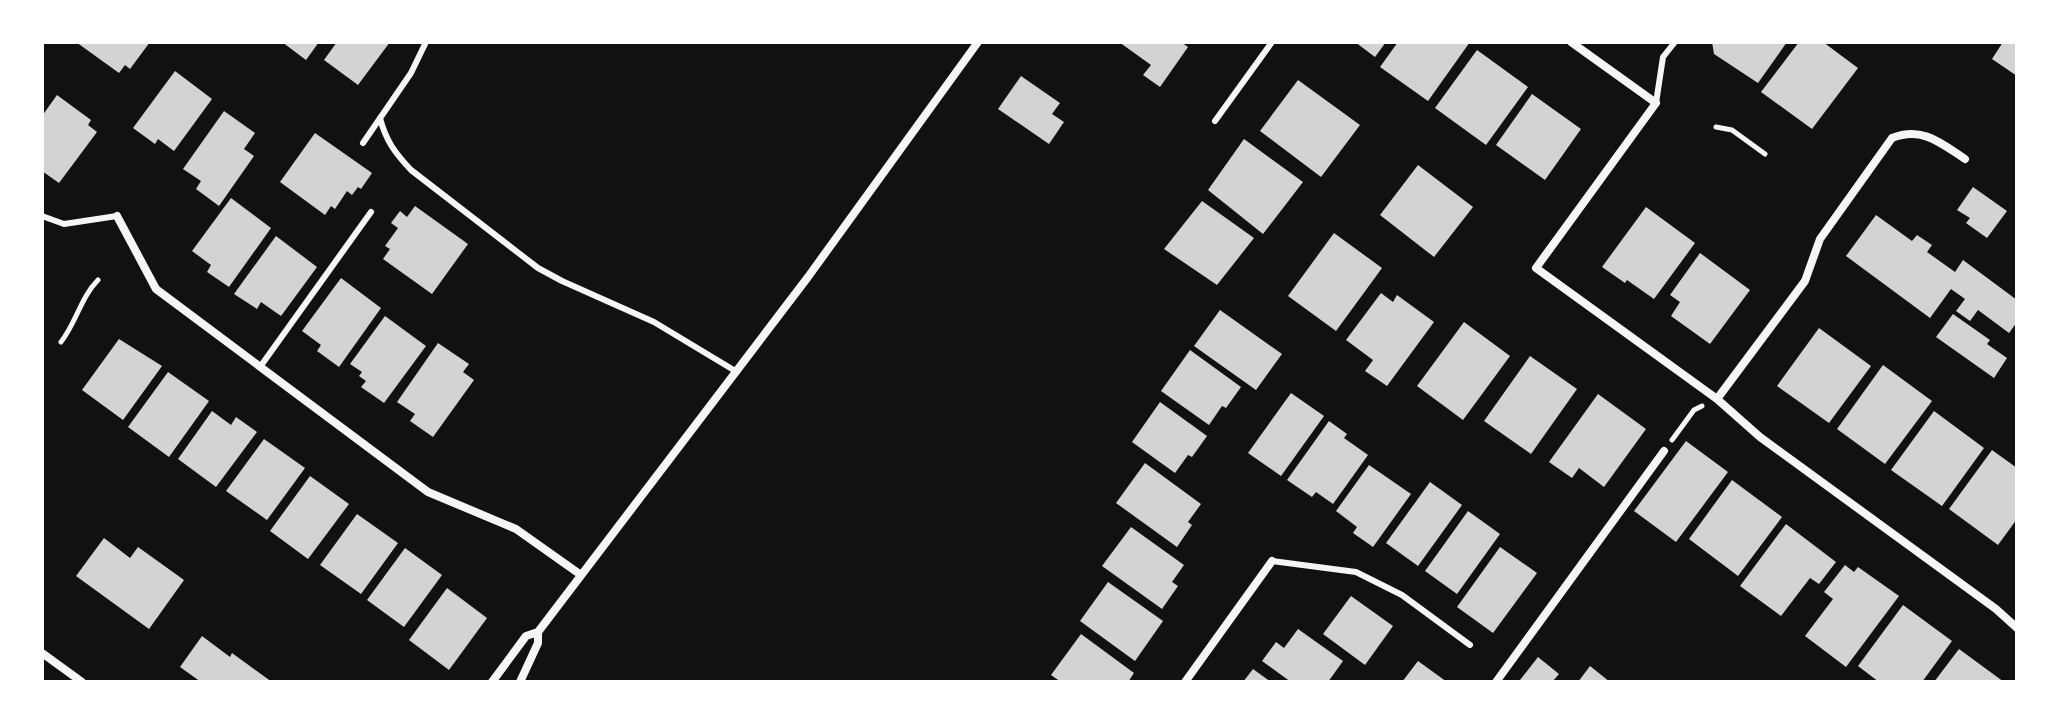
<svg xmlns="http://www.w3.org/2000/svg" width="2059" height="724" viewBox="0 0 2059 724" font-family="Cabin,sans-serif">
	<rect width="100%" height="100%" fill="#111"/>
	<!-- building -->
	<path fill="#d3d3d3" d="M 76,42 L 150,42 L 130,69 L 125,65 L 119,73 Z
		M 282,42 L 319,42 L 306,60 Z
		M 337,42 L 390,42 L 358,85 L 324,60 Z
		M 1119,42 L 1181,42 L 1188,47 L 1160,87 L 1143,75 L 1151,65 Z
		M 1355,42 L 1386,42 L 1375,57 Z
		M 1398,42 L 1470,42 L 1428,101 L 1380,67 Z
		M 1712,42 L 1787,42 L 1758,83 L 1714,54 Z
		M 1799,42 L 1823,42 L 1858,68 L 1812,129 L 1761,92 Z
		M 2003,42 L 2017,42 L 2017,76 L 1992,59 Z
		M 1477,50 L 1528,87 L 1486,145 L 1435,108 Z
		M 175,71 L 212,99 L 174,151 L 158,139 L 155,144 L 133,128 Z
		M 1021,76 L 1060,103 L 1052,114 L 1064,122 L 1049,144 L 998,109 Z
		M 1298,80 L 1360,125 L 1321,177 L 1260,131 Z
		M 1532,94 L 1581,129 L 1545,180 L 1496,145 Z
		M 57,95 L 91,120 L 88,125 L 97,132 L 59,183 L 42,171 L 42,116 Z
		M 224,111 L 255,133 L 244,149 L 254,156 L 219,206 L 196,189 L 201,181 L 183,169 Z
		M 315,133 L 372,173 L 361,189 L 358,187 L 352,195 L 347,191 L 335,209 L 331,206 L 325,215 L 280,182 Z
		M 1244,139 L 1303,182 L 1263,234 L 1208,190 Z
		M 1418,165 L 1473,207 L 1434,257 L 1380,215 Z
		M 1973,187 L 2007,211 L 1987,238 L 1966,223 L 1970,218 L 1957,210 Z
		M 231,198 L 271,228 L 229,287 L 207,272 L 211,265 L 192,251 Z
		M 1202,201 L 1254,238 L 1217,285 L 1164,249 Z
		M 415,206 L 468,244 L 432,294 L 383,259 L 390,249 L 385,246 L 398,228 L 391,223 L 400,211 L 407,217 Z
		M 1646,207 L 1695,243 L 1654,299 L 1627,280 L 1625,283 L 1602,267 Z
		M 1876,215 L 1912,241 L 1917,235 L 1932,245 L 1927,252 L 1955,272 L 1963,260 L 2017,300 L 2017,322 L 2009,333 L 1978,310 L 1970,321 L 1956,311 L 1965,299 L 1951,289 L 1930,318 L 1846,256 Z
		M 1334,233 L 1382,268 L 1336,331 L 1288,296 Z
		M 276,236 L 317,267 L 281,316 L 261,302 L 257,309 L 234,294 Z
		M 1700,253 L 1750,290 L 1710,344 L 1671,316 L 1680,302 L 1670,295 Z
		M 341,278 L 381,308 L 339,367 L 317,351 L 321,345 L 302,331 Z
		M 1381,293 L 1393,302 L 1397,295 L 1434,322 L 1387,386 L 1365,371 L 1373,360 L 1346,340 Z
		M 1220,310 L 1282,354 L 1256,390 L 1194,346 Z
		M 1953,314 L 1990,340 L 1987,344 L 2007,358 L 1994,378 L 1936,337 Z
		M 385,316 L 426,346 L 384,403 L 361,387 L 366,381 L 359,376 L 362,372 L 350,364 Z
		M 1464,322 L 1510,356 L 1463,420 L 1417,386 Z
		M 1819,328 L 1871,366 L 1829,423 L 1777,386 Z
		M 119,339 L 162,366 L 123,420 L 82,390 Z
		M 438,343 L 469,364 L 463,372 L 474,380 L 433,437 L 410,421 L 415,414 L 397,402 Z
		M 1190,350 L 1241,387 L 1226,408 L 1222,406 L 1209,425 L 1161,391 Z
		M 1530,356 L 1577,389 L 1531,454 L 1484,421 Z
		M 1883,365 L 1932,401 L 1885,464 L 1837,429 Z
		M 168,372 L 209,401 L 169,457 L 128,427 Z
		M 1291,393 L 1324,416 L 1281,476 L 1248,453 Z
		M 1598,394 L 1646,429 L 1604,487 L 1579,468 L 1572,478 L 1549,462 Z
		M 1160,402 L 1207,436 L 1192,457 L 1188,455 L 1175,473 L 1132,442 Z
		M 212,411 L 231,425 L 236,417 L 257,432 L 216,487 L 178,459 Z
		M 1934,411 L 1984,448 L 1942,506 L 1891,470 Z
		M 1329,421 L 1347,434 L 1344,438 L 1368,455 L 1333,504 L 1316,492 L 1312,497 L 1287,480 Z
		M 264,439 L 305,468 L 267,520 L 226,491 Z
		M 1686,441 L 1728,472 L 1676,542 L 1634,511 Z
		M 1992,450 L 2017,468 L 2017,519 L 1998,545 L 1949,509 Z
		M 1145,463 L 1201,504 L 1188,522 L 1192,525 L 1177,547 L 1116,503 Z
		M 1369,465 L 1411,494 L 1373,547 L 1353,533 L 1357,527 L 1336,511 Z
		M 310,476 L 349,504 L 308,559 L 270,531 Z
		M 1732,480 L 1782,517 L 1738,576 L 1689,539 Z
		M 1430,482 L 1462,505 L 1418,566 L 1386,543 Z
		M 1468,511 L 1500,534 L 1457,594 L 1425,571 Z
		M 357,514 L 398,543 L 361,594 L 320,565 Z
		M 1786,524 L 1836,562 L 1819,584 L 1810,578 L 1781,616 L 1740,586 Z
		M 1131,527 L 1184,565 L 1172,582 L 1178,586 L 1162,609 L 1102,566 Z
		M 104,538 L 130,558 L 138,547 L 184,580 L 149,629 L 76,576 Z
		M 1500,547 L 1537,573 L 1493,633 L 1457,607 Z
		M 405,548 L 442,575 L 404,627 L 367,600 Z
		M 1845,565 L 1854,572 L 1858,567 L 1899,596 L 1846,667 L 1805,636 L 1833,599 L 1824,592 Z
		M 1108,582 L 1163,621 L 1135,661 L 1080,621 Z
		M 447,588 L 487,618 L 449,670 L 409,640 Z
		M 1351,596 L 1393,626 L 1365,665 L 1323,634 Z
		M 1903,605 L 1952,641 L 1922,682 L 1879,682 L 1858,666 Z
		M 1298,629 L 1343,661 L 1328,682 L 1291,682 L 1262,661 L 1276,642 L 1284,648 Z
		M 1081,634 L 1134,673 L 1128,682 L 1061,682 L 1051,675 Z
		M 202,636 L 230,657 L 232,653 L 272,682 L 201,682 L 180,667 Z
		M 1959,649 L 2004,682 L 1934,682 Z
		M 1538,657 L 1559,674 L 1552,682 L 1523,682 L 1520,680 Z
		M 1418,661 L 1447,682 L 1402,682 Z
		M 1590,666 L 1610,682 L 1578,682 Z
		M 1253,669 L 1271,682 L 1243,682 Z"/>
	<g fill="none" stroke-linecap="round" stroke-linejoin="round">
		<!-- path -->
		<path stroke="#f5f5f5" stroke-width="5" d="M 1716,127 L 1732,130 L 1765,154
			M 61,342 C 76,323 81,297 98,280
			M 1672,440 L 1694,410 L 1702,406"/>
		<!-- service -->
		<path stroke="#f5f5f5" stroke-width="6" d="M 1656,103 L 1663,57 L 1675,42
			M 380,118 C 386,141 395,153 411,170 L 538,268 L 562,281 L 654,322 L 737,372
			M 1215,121 L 1272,42
			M 363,143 L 411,73 L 426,42
			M 42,216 L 64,224 L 117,216
			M 260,367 L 371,212
			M 1272,561 L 1356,572 L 1402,595 L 1470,645"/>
		<!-- minor -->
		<path stroke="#f5f5f5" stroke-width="8" d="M 1571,42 L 1656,103 L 1536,268 L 1717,399 L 1760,437 L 1996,609 L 2017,628
			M 117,216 L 156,289 L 428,492 L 516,529 L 581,575
			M 1717,399 L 1805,281 L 1820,239 L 1892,138 C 1922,126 1941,143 1965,159
			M 42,653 L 82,682
			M 492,682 L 526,636 L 538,632
			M 520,682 L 538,643 L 538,632 L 808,277 L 978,42
			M 1185,682 L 1272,561
			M 1496,682 L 1664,451"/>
	</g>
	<!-- border -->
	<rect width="2059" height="724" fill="none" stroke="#ffffff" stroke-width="88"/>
</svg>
